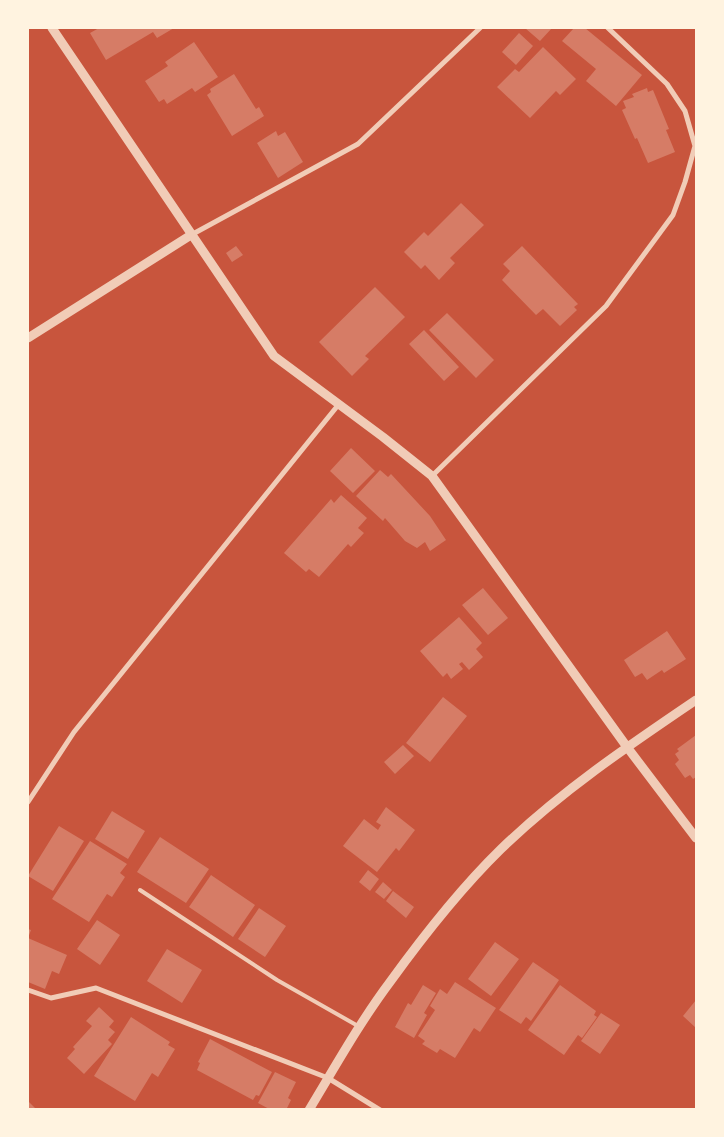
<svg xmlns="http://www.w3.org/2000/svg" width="724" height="1137" viewBox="0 0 724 1137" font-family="'PT Sans',sans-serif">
	<rect width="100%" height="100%" fill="#c8553d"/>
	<!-- building -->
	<path fill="#d67c66" d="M 99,28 L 174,28 L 157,38 L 153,32 L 106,60 L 90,33 Z
		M 525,28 L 552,28 L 540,41 Z
		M 574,28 L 585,28 L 642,75 L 616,106 L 586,81 L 596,69 L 562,41 Z
		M 519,33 L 533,46 L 516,65 L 502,52 Z
		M 194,42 L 218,77 L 195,92 L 192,88 L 167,104 L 164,99 L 159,102 L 145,81 L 168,66 L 165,62 Z
		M 543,47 L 576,79 L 560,95 L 556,91 L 530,118 L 497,87 L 515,69 L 519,72 Z
		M 234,74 L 256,109 L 259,107 L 264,116 L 232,136 L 207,95 L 211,92 L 210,89 Z
		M 647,88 L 648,92 L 653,90 L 669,129 L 666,130 L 675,152 L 648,163 L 637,138 L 635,139 L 622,110 L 626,108 L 623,101 L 634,97 L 632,94 Z
		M 276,131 L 278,136 L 285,132 L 303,162 L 278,178 L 257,143 Z
		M 461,203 L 484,225 L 450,258 L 455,263 L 439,280 L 425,265 L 421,269 L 404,252 L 424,232 L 428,236 Z
		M 236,246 L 243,255 L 232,262 L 226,253 Z
		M 522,246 L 578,304 L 574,307 L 577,310 L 560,326 L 543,309 L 536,315 L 502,280 L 510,271 L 503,264 Z
		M 375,287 L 405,317 L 365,356 L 369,359 L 352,376 L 319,342 Z
		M 447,313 L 494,360 L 476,378 L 429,330 Z
		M 424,330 L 459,367 L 444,381 L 409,344 Z
		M 351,448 L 375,471 L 353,493 L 330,471 Z
		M 380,470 L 388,477 L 391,474 L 430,516 L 446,540 L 430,551 L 425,542 L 417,548 L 405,541 L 385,518 L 383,521 L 356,496 Z
		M 341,495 L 367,518 L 358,528 L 364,533 L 351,547 L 348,544 L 319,577 L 309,569 L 306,572 L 284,553 L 331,499 L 334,503 Z
		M 483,588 L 508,618 L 488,635 L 462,605 Z
		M 459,617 L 482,643 L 476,649 L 483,657 L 469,670 L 462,662 L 459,664 L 463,669 L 451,679 L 447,673 L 443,677 L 420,651 Z
		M 667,631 L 686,659 L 664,673 L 662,670 L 647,680 L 642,673 L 635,677 L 624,660 Z
		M 443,697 L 467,716 L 430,762 L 406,743 Z
		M 696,735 L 696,777 L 693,779 L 690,775 L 685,778 L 675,764 L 679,760 L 675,754 L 679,751 L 677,749 Z
		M 403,745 L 414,756 L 395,774 L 384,762 Z
		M 386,807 L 415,830 L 399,851 L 396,848 L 377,872 L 343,846 L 364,819 L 378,830 L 381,825 L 376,822 Z
		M 112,811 L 145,831 L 128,859 L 95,839 Z
		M 59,826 L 84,841 L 53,891 L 28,876 Z
		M 160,837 L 209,869 L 186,903 L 137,872 Z
		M 90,841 L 127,864 L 120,873 L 125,877 L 112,897 L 107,894 L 89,922 L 52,899 Z
		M 368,870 L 379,879 L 370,891 L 359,882 Z
		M 211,875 L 255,905 L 233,937 L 189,907 Z
		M 383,882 L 392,890 L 384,899 L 375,892 Z
		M 393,891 L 414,907 L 406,918 L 386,901 Z
		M 259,908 L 286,926 L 265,957 L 238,939 Z
		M 97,920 L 120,935 L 100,965 L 77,949 Z
		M 28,929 L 31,930 L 28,938 L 67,955 L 59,974 L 52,971 L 45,989 L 28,982 Z
		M 495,942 L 519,959 L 491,996 L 468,979 Z
		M 167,949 L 202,970 L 182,1003 L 147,981 Z
		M 533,962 L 559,980 L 531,1021 L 526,1017 L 521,1024 L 499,1010 Z
		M 455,982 L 496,1008 L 480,1032 L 474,1028 L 455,1058 L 440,1049 L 437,1053 L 422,1044 L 425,1041 L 418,1036 L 435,1010 L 430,1006 L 440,989 L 447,994 Z
		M 423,985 L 436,993 L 424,1013 L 427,1015 L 414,1038 L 395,1027 L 408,1003 L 411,1005 Z
		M 560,985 L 596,1011 L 594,1015 L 597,1017 L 582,1038 L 578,1035 L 564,1055 L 528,1030 Z
		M 696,1000 L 696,1028 L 683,1016 Z
		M 99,1007 L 114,1021 L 109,1027 L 115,1032 L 108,1040 L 112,1044 L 84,1074 L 67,1058 L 75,1049 L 73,1047 L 92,1026 L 86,1021 Z
		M 601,1013 L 620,1025 L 600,1054 L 581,1041 Z
		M 131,1017 L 170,1042 L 168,1045 L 175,1049 L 158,1077 L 152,1073 L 135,1101 L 94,1076 Z
		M 210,1039 L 272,1072 L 259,1096 L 256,1095 L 253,1100 L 197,1070 L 200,1063 L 198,1062 Z
		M 275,1072 L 296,1082 L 288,1098 L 291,1100 L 286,1110 L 271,1110 L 258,1103 Z
		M 29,1102 L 37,1110 L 28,1110 L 28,1104 Z"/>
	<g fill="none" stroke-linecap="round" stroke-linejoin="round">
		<!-- service -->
		<path stroke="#f1ccb7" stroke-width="4" d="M 140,890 L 277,980 L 358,1026"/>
		<!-- minor -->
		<path stroke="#f1ccb7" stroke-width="5" d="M 191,235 L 358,144 L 480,28
			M 432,476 L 606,306 L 673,215 L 685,182 L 695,146 L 685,111 L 667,84 L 608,28
			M 28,802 L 74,732 L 339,404
			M 28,990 L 51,998 L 96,988 L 328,1078 L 380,1110"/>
		<!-- tertiary -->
		<path stroke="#f1ccb7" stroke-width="9" d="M 52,28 L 274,356 L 383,437 L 432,476 L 627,747 L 696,838
			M 28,338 L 191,235
			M 309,1110 C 335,1067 360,1022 390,982 C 424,935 460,889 501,849 C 560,792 628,746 696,700"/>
	</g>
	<!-- border -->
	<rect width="724" height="1137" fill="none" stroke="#fff3e0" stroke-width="58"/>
</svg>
